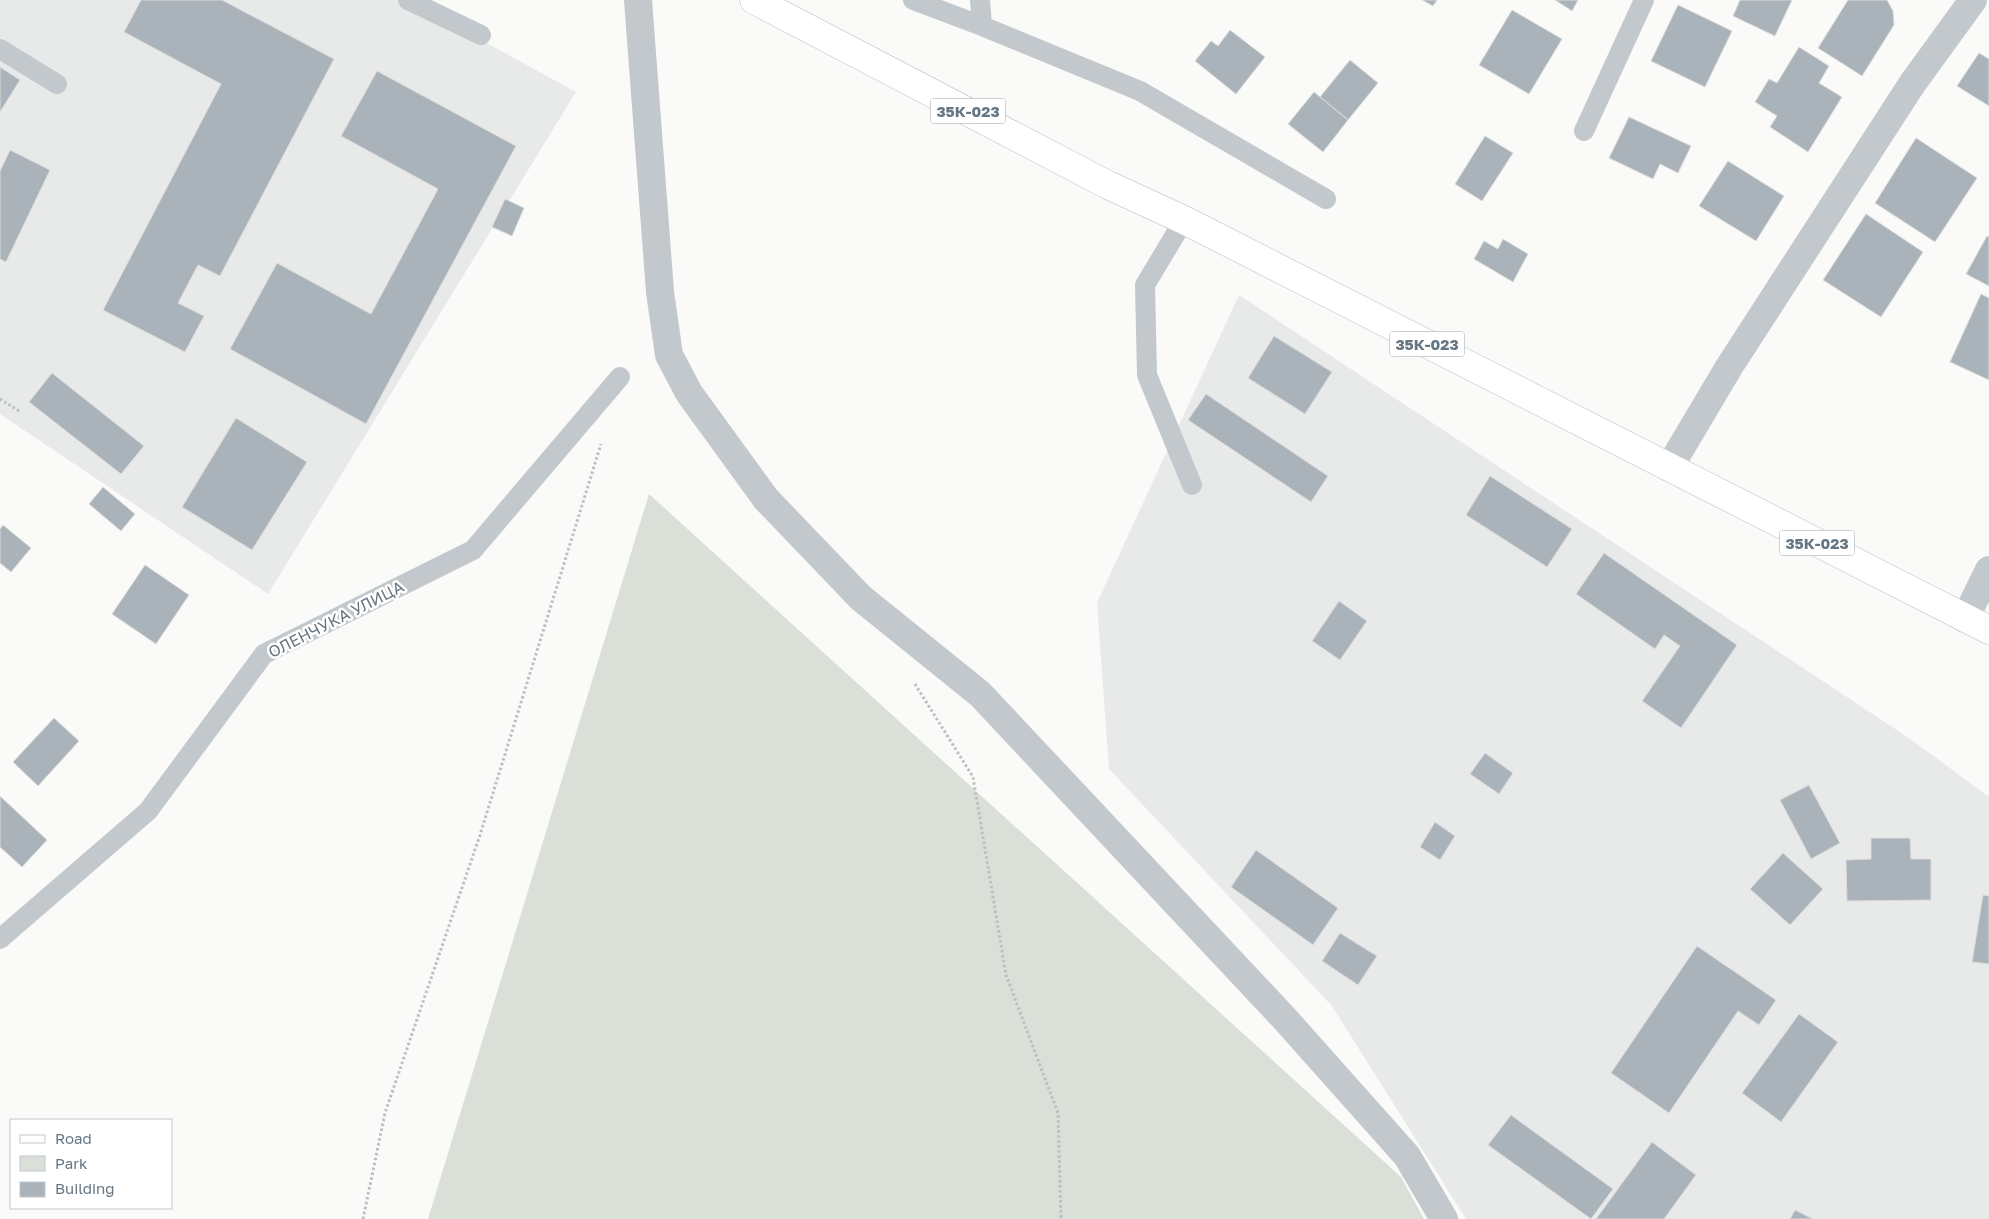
<svg xmlns="http://www.w3.org/2000/svg" width="1989" height="1219" viewBox="0 0 1989 1219" font-family="'Golos Text',sans-serif">
	<rect width="100%" height="100%" fill="#fafaf8"/>
	<!-- built -->
	<path fill="#e8e9e9" d="M 0,0 L 408,0 L 576,92 L 268,594 L 0,414 Z
		M 1239,295 L 1909,738 L 1989,797 L 1989,1219 L 1466,1219 L 1332,1006 L 1109,769 L 1097,603 Z"/>
	<!-- green -->
	<path fill="#dadfd7" d="M 649,494 L 1401,1177 L 1424,1219 L 428,1219 Z"/>
	<!-- building -->
	<path fill="#aab3b9" stroke="#dcdcda" d="M 141,0 L 222,0 L 334,59 L 220,276 L 198,265 L 178,303 L 204,316 L 185,352 L 103,310 L 221,84 L 124,32 Z
		M 1422,0 L 1437,0 L 1433,6 Z
		M 1555,0 L 1578,0 L 1572,11 Z
		M 1740,0 L 1792,0 L 1775,36 L 1733,16 Z
		M 1848,0 L 1887,0 L 1893,11 L 1894,25 L 1862,76 L 1818,48 Z
		M 1678,5 L 1732,31 L 1705,87 L 1651,61 Z
		M 1512,10 L 1562,39 L 1529,94 L 1479,65 Z
		M 1230,30 L 1265,57 L 1236,94 L 1195,61 L 1211,41 L 1218,46 Z
		M 1799,47 L 1829,66 L 1819,83 L 1842,97 L 1808,152 L 1770,127 L 1777,116 L 1755,102 L 1769,79 L 1777,83 Z
		M 1979,53 L 1989,59 L 1989,106 L 1957,86 Z
		M 1350,60 L 1378,83 L 1348,120 L 1320,97 Z
		M 0,67 L 20,80 L 0,112 Z
		M 377,71 L 516,146 L 366,424 L 230,349 L 277,263 L 371,314 L 438,189 L 341,136 Z
		M 1314,92 L 1348,120 L 1323,152 L 1288,124 Z
		M 1629,117 L 1691,146 L 1678,173 L 1660,164 L 1653,179 L 1609,158 Z
		M 1485,136 L 1513,153 L 1482,201 L 1455,184 Z
		M 1916,138 L 1977,178 L 1935,242 L 1875,203 Z
		M 10,150 L 50,170 L 6,262 L 0,259 L 0,171 Z
		M 1728,161 L 1784,196 L 1756,241 L 1699,206 Z
		M 505,199 L 524,208 L 512,236 L 492,227 Z
		M 1866,214 L 1923,252 L 1881,317 L 1823,280 Z
		M 1987,236 L 1989,237 L 1989,286 L 1966,274 Z
		M 1503,239 L 1528,254 L 1513,282 L 1474,259 L 1484,241 L 1498,249 Z
		M 1981,294 L 1989,298 L 1989,380 L 1950,362 Z
		M 1274,336 L 1332,372 L 1305,414 L 1248,378 Z
		M 52,373 L 144,446 L 121,474 L 29,402 Z
		M 1206,394 L 1328,476 L 1311,502 L 1188,420 Z
		M 236,418 L 307,462 L 252,550 L 182,507 Z
		M 1490,476 L 1572,529 L 1547,567 L 1466,515 Z
		M 103,487 L 135,514 L 121,531 L 89,504 Z
		M 3,525 L 31,548 L 11,572 L 0,563 L 0,529 Z
		M 1604,553 L 1737,645 L 1681,728 L 1642,701 L 1680,646 L 1664,635 L 1655,649 L 1576,594 Z
		M 145,565 L 189,595 L 156,644 L 112,614 Z
		M 1339,601 L 1367,621 L 1340,660 L 1312,641 Z
		M 54,718 L 79,741 L 38,786 L 13,762 Z
		M 1485,753 L 1513,773 L 1499,794 L 1470,774 Z
		M 1809,785 L 1840,843 L 1811,859 L 1780,800 Z
		M 0,796 L 47,840 L 22,867 L 0,847 Z
		M 1435,822 L 1455,836 L 1440,860 L 1420,847 Z
		M 1871,838 L 1910,838 L 1911,859 L 1931,859 L 1931,900 L 1847,901 L 1846,860 L 1871,859 Z
		M 1256,850 L 1338,908 L 1313,945 L 1231,887 Z
		M 1783,853 L 1823,889 L 1790,925 L 1750,889 Z
		M 1983,895 L 1989,896 L 1989,964 L 1972,962 Z
		M 1340,933 L 1377,956 L 1358,985 L 1322,961 Z
		M 1697,946 L 1776,1000 L 1759,1025 L 1738,1011 L 1669,1113 L 1611,1073 Z
		M 1799,1014 L 1838,1042 L 1781,1122 L 1742,1093 Z
		M 1511,1115 L 1613,1189 L 1591,1219 L 1488,1145 Z
		M 1652,1142 L 1696,1175 L 1664,1219 L 1596,1219 Z
		M 1795,1210 L 1813,1219 L 1790,1219 Z"/>
	<g fill="none" stroke-linecap="round" stroke-linejoin="round">
		<defs>
			<path id="primary" d="M 754,0 L 1108,185 L 1184,220 L 1989,630"/>
		</defs>
		<!-- primary casing -->
		<use href="#primary" stroke="#b5babe" stroke-width="29"/>
		<!-- path -->
		<path stroke="#bbbfc2" stroke-width="3" stroke-dasharray="2.5 2.5" stroke-linecap="butt" d="M 0,399 L 19,411
			M 915,684 L 973,777 L 1006,975 L 1058,1113 L 1061,1219
			M 363,1219 L 385,1113 L 480,835 L 601,444"/>
		<!-- service -->
		<path stroke="#c3c8cc" stroke-width="20" d="M 408,0 L 481,35
			M 913,0 L 982,26 L 1140,91 L 1326,199
			M 980,0 L 982,26
			M 0,49 L 57,84
			M 1584,131 L 1644,0
			M 1184,220 L 1145,285 L 1147,375 L 1192,485
			M 0,939 L 148,811 L 264,654 L 473,550 L 620,377"/>
		<!-- minor -->
		<path stroke="#c3c8cc" stroke-width="28" d="M 638,0 L 660,292 L 669,355 L 689,393 L 766,499 L 861,598 L 980,694 L 1284,1018 L 1407,1156 L 1444,1219
			M 1669,468 L 1729,367 L 1912,84 L 1973,0
			M 1965,619 L 1989,570"/>
		<!-- primary -->
		<use href="#primary" stroke="#fff" stroke-width="28"/>
	</g>
	<g text-anchor="middle" dominant-baseline="central" stroke-width="5" stroke-linejoin="round" paint-order="stroke">
		<!-- shield labels -->
		<g fill="#fff" stroke="#939fa8" stroke-width="1">
			<rect x="930.5" y="98.5" width="75" height="25" rx="4"/>
			<rect x="1389.5" y="331.5" width="75" height="25" rx="4"/>
			<rect x="1779.5" y="530.5" width="75" height="25" rx="4"/>
		</g>
		<g font-size="15" font-weight="bold" fill="#657683">
			<text x="968" y="111">35К-023</text>
			<text x="1427" y="344">35К-023</text>
			<text x="1817" y="543">35К-023</text>
		</g>
		<!-- street labels -->
		<g font-size="16" fill="#657683" stroke="#fff">
			<text transform="translate(336 619) rotate(-27)">ОЛЕНЧУКА УЛИЦА</text>
		</g>
	</g>
	<!-- legend -->
	<rect x="10" y="1119" width="162" height="90" fill="#ffffff" stroke="#c1c8cd"/>
	<rect x="20" y="1135" width="25" height="8" fill="#ffffff" stroke="#c1c8cd"/>
	<text x="55" y="1144" font-size="15" fill="#657683">Road</text>
	<rect x="20" y="1156" width="25" height="15" fill="#dadfd7" stroke="#c1c8cd"/>
	<text x="55" y="1169" font-size="15" fill="#657683">Park</text>
	<rect x="20" y="1182" width="25" height="15" fill="#aab3b9" stroke="#c1c8cd"/>
	<text x="55" y="1194" font-size="15" fill="#657683">Building</text>
</svg>
